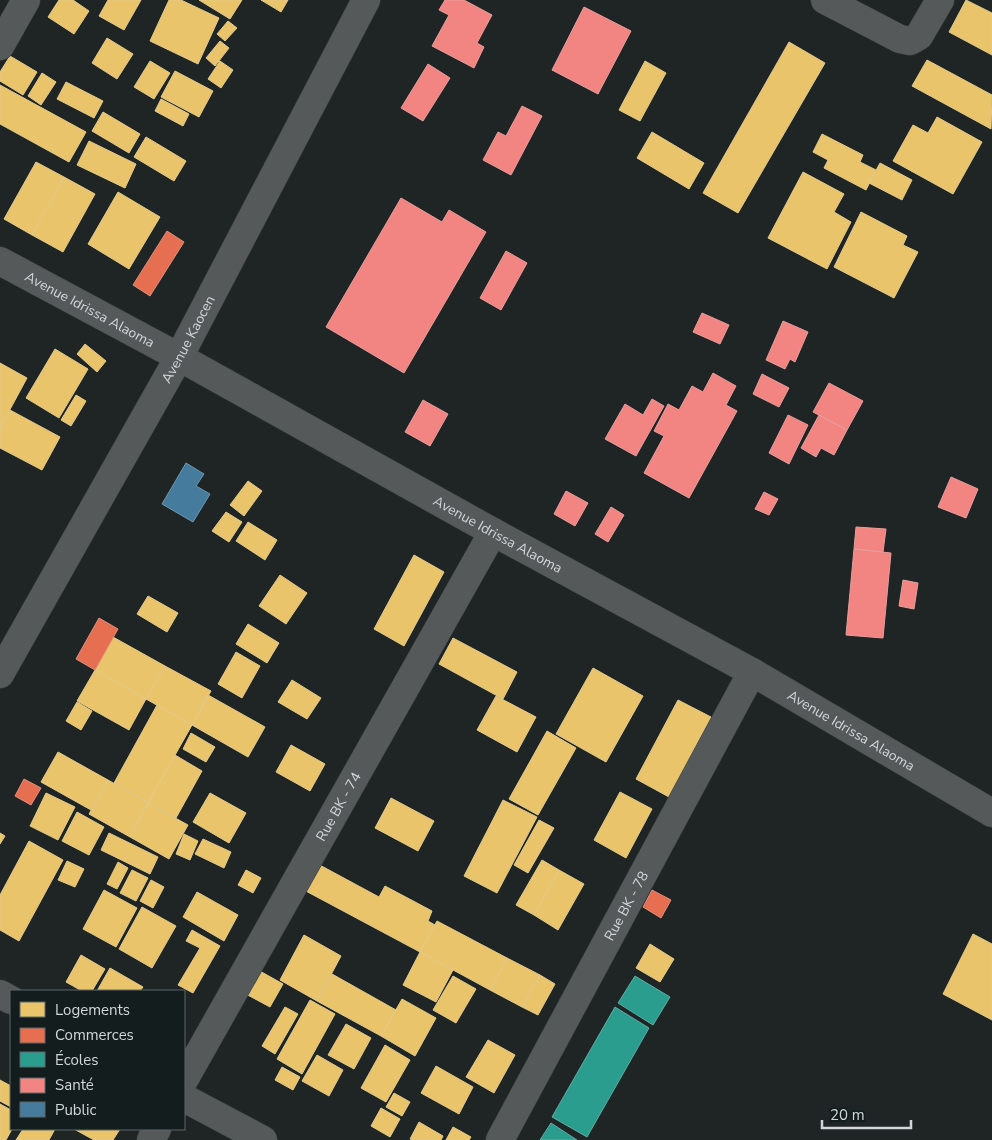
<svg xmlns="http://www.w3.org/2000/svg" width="992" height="1140" viewBox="0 0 992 1140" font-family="'Nunito Sans',sans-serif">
	<rect width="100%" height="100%" fill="#1f2525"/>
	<!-- homes -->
	<path fill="#e9c46a" stroke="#e2ca8b" d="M 59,0 L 73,0 L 89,11 L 74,34 L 48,17 Z
		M 108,0 L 141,0 L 124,30 L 99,16 Z
		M 169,0 L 181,0 L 219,18 L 198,64 L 150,41 Z
		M 199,0 L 242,0 L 230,19 Z
		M 261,0 L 288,0 L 281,12 Z
		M 966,0 L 992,13 L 992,55 L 949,32 Z
		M 228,21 L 237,28 L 225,41 L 217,34 Z
		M 107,38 L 133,54 L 117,79 L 92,63 Z
		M 220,41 L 229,48 L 215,66 L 206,58 Z
		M 789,42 L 825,63 L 738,213 L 703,193 Z
		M 10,56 L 37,72 L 23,95 L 0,81 L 0,72 Z
		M 927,60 L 992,95 L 991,129 L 912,86 Z
		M 150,61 L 170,73 L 154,99 L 134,87 Z
		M 220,61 L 233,70 L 221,88 L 208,79 Z
		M 645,61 L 666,73 L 640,121 L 619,110 Z
		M 175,71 L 213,91 L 199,117 L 161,97 Z
		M 42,73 L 56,82 L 41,105 L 28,96 Z
		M 66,82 L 103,101 L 94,118 L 57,99 Z
		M 0,85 L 86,132 L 69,162 L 0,124 Z
		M 161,99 L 189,114 L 183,126 L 155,111 Z
		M 103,112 L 140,134 L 129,153 L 92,131 Z
		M 937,117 L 982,142 L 953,194 L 893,161 L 913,125 L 928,133 Z
		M 652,132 L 704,163 L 689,189 L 637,158 Z
		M 822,134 L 863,155 L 860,162 L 876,170 L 866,190 L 824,168 L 828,160 L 813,152 Z
		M 146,137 L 186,161 L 174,181 L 134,157 Z
		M 89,141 L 136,164 L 125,188 L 77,165 Z
		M 36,162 L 64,177 L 32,235 L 4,219 Z
		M 880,163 L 912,180 L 902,200 L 869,183 Z
		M 803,172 L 844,194 L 834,212 L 851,222 L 827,269 L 768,238 Z
		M 64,177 L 95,194 L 63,252 L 32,235 Z
		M 118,192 L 160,217 L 129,269 L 88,244 Z
		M 861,212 L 907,236 L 903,245 L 918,252 L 894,298 L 834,267 Z
		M 85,344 L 106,361 L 97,372 L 77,354 Z
		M 55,349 L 88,369 L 59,418 L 26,398 Z
		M 0,363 L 27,378 L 0,428 Z
		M 76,395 L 86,401 L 71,426 L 61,420 Z
		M 10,410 L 60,437 L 42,470 L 0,448 L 0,428 Z
		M 248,481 L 262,491 L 244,516 L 230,505 Z
		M 226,512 L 242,522 L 229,542 L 212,531 Z
		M 248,522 L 277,540 L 265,560 L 236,541 Z
		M 414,555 L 444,572 L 404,646 L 374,629 Z
		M 280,575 L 307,593 L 286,624 L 259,606 Z
		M 148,596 L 178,613 L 167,632 L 137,614 Z
		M 248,624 L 279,643 L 267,663 L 236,644 Z
		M 113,637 L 165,666 L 146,699 L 95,670 Z
		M 453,638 L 517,672 L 503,699 L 439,664 Z
		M 236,652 L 260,666 L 242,698 L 218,684 Z
		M 165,666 L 211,691 L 192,725 L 146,699 Z
		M 593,668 L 643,696 L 606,762 L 556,734 Z
		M 95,670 L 146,699 L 129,730 L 77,701 Z
		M 292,680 L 321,698 L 307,719 L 278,702 Z
		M 208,695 L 265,727 L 248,757 L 192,725 Z
		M 496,696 L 536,717 L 517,752 L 477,730 Z
		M 678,700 L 711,717 L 669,797 L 636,779 Z
		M 77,702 L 92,711 L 81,730 L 66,721 Z
		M 157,705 L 192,725 L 148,803 L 114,783 Z
		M 547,731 L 576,748 L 538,815 L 509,799 Z
		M 191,733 L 215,747 L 206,762 L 183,749 Z
		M 291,745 L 325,764 L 310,791 L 276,772 Z
		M 58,752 L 108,780 L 91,810 L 41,782 Z
		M 175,755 L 202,771 L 176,818 L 148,803 Z
		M 108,780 L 148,803 L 130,837 L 89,814 Z
		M 620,792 L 652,809 L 626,858 L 594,840 Z
		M 46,793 L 75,807 L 58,840 L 30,826 Z
		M 210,793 L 246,813 L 229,843 L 193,822 Z
		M 391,798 L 434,821 L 418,851 L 375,828 Z
		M 503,800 L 537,817 L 497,893 L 464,876 Z
		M 148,803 L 188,825 L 169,859 L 130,837 Z
		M 77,812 L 104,827 L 89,855 L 62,841 Z
		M 539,820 L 554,828 L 528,873 L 514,865 Z
		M 0,833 L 5,836 L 0,844 Z
		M 109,833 L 158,857 L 150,874 L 101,850 Z
		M 184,834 L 198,841 L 190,860 L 176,854 Z
		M 203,839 L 231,852 L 224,868 L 195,854 Z
		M 29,841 L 63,860 L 19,941 L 0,930 L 0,895 Z
		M 542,860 L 559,870 L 534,915 L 516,905 Z
		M 67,861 L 84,869 L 75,887 L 58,880 Z
		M 118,862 L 128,868 L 117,889 L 107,884 Z
		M 316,863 L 379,897 L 385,886 L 432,911 L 428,921 L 435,925 L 420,952 L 302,889 Z
		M 132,870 L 148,878 L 136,901 L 120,893 Z
		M 246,870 L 261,878 L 253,893 L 238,885 Z
		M 559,870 L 584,884 L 558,930 L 534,915 Z
		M 151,880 L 164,887 L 153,908 L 140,901 Z
		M 104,890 L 137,908 L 116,947 L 83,929 Z
		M 197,892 L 238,915 L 224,941 L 183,917 Z
		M 142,907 L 176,926 L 152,968 L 119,949 Z
		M 437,921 L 507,958 L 490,990 L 420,952 Z
		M 192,930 L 220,946 L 193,993 L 178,985 L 200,948 L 186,941 Z
		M 973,934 L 992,944 L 992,1020 L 943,994 Z
		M 304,935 L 341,956 L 317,1001 L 280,980 Z
		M 650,944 L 674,959 L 660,982 L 636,968 Z
		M 420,952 L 453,970 L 436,1002 L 403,985 Z
		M 81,955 L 105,969 L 92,991 L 82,991 L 66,982 Z
		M 507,958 L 540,975 L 522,1007 L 490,990 Z
		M 110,968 L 143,987 L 140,991 L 97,991 Z
		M 258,970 L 283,984 L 270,1007 L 244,993 Z
		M 332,974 L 396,1010 L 381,1036 L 317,1001 Z
		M 540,975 L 555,984 L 538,1015 L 522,1007 Z
		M 453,976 L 476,989 L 456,1023 L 433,1010 Z
		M 402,999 L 436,1018 L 415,1056 L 381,1036 Z
		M 310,1000 L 335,1014 L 302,1074 L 277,1059 Z
		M 285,1007 L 298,1014 L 275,1054 L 262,1046 Z
		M 346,1024 L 371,1038 L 354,1069 L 328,1055 Z
		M 488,1040 L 515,1055 L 494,1093 L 466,1077 Z
		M 385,1045 L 410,1060 L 386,1102 L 361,1088 Z
		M 317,1055 L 343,1070 L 329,1096 L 302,1081 Z
		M 436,1066 L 473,1087 L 459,1114 L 421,1093 Z
		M 282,1067 L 300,1077 L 293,1090 L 275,1080 Z
		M 0,1080 L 11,1086 L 11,1107 L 0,1101 Z
		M 394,1093 L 410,1102 L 402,1116 L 386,1107 Z
		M 0,1104 L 11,1110 L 12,1129 L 6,1140 L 0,1140 Z
		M 381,1108 L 400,1119 L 390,1137 L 371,1126 Z
		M 419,1122 L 443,1136 L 441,1140 L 413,1140 L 410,1139 Z
		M 453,1127 L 471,1137 L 469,1140 L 446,1140 Z
		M 23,1129 L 55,1129 L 49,1140 L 16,1140 Z
		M 74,1129 L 120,1129 L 113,1140 L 94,1140 Z"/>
	<!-- shops -->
	<path fill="#e76f51" stroke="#e08e7a" d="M 167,231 L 184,242 L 150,296 L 133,285 Z
		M 99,618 L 118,629 L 95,670 L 76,659 Z
		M 24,779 L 41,788 L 31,805 L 15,796 Z
		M 652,890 L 671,900 L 661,918 L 643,907 Z"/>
	<!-- schools -->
	<path fill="#2a9d8f" stroke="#5caea5" d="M 635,976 L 670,997 L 653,1025 L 618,1003 Z
		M 615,1007 L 649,1028 L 587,1137 L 552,1117 Z
		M 551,1123 L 577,1140 L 540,1140 Z"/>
	<!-- health -->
	<path fill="#f28482" stroke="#e89d9c" d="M 445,0 L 464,0 L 492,15 L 477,43 L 484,47 L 474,68 L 432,46 L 449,15 L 439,10 Z
		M 584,7 L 631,31 L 598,94 L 552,70 Z
		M 428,64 L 450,78 L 423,121 L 401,108 Z
		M 522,106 L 542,116 L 511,175 L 483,160 L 498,132 L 506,136 Z
		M 401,198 L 442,222 L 449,210 L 486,232 L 404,373 L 326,327 Z
		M 506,251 L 527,263 L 501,310 L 480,298 Z
		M 702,313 L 729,325 L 720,344 L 693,332 Z
		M 783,321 L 808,332 L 795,362 L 790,359 L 785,369 L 766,360 Z
		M 713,373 L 736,386 L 726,405 L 737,411 L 689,498 L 644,473 L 664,436 L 654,431 L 668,404 L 679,410 L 692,386 L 703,392 Z
		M 762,374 L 789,388 L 779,407 L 753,394 Z
		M 829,383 L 863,401 L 847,430 L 813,412 Z
		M 652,399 L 664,406 L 636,456 L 605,439 L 625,404 L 643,415 Z
		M 423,400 L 448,414 L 430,446 L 405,432 Z
		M 788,415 L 808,425 L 789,464 L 769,453 Z
		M 819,415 L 847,430 L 834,455 L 821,448 L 816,457 L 801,448 Z
		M 951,477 L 978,489 L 966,518 L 938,507 Z
		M 566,491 L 588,503 L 575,526 L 554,514 Z
		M 764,492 L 778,499 L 769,515 L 755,509 Z
		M 611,507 L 624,515 L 608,542 L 595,534 Z
		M 856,527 L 886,529 L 883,552 L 854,549 Z
		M 854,549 L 891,553 L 883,638 L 846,635 Z
		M 903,580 L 918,583 L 914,609 L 899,606 Z"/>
	<!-- public -->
	<path fill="#457b9d" stroke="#6f97af" d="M 186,463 L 204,474 L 196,486 L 210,494 L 193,522 L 162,504 Z"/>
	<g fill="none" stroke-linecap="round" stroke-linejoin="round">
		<defs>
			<g id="minor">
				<path d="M 825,0 L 900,39 L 910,41 L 919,36 L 940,0"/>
				<path d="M 0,46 L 26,0"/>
				<path id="s1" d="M 0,261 L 179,357 L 493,532 L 752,672 L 992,813"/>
				<path d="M 0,994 L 11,1000"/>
				<path id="s2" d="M 184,1080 L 493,532"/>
				<path d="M 184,1098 L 263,1140"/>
				<path d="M 151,1140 L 157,1129"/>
				<path id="s3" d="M 500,1140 L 752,672"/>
			</g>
			<g id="tertiary">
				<path id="s4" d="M 0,674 L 179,357 L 366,0"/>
			</g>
		</defs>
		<!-- minor casing -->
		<use href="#minor" stroke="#3d4242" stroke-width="29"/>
		<!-- tertiary casing -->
		<use href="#tertiary" stroke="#3d4242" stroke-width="29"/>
		<!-- minor -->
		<use href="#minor" stroke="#55595a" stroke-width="28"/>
		<!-- tertiary -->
		<use href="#tertiary" stroke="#55595a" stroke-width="28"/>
	</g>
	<g text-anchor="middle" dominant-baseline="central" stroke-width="5" stroke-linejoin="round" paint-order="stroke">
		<!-- street labels -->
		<g font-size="14" fill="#d1d7d8" stroke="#131d1e">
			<text stroke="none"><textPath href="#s1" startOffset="102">Avenue Idrissa Alaoma</textPath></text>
			<text stroke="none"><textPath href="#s4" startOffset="384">Avenue Kaocen</textPath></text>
			<text stroke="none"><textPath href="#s1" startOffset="568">Avenue Idrissa Alaoma</textPath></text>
			<text stroke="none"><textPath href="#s1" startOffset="972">Avenue Idrissa Alaoma</textPath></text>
			<text stroke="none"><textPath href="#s2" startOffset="314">Rue BK - 74</textPath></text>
			<text stroke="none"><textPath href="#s3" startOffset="266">Rue BK - 78</textPath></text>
		</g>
	</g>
	<!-- legend -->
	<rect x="10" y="990" width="175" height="140" fill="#131d1e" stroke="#5f6768"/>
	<rect x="20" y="1002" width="25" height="15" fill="#e9c46a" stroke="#5f6768"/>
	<text x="55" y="1015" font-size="15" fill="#d1d7d8">Logements</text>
	<rect x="20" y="1028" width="25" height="15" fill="#e76f51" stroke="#5f6768"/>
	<text x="55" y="1040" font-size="15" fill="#d1d7d8">Commerces</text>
	<rect x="20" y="1052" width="25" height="15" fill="#2a9d8f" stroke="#5f6768"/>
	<text x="55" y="1065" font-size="15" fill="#d1d7d8">Écoles</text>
	<rect x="20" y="1078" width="25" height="15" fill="#f28482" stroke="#5f6768"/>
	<text x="55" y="1090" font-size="15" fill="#d1d7d8">Santé</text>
	<rect x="20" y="1102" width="25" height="15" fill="#457b9d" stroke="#5f6768"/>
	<text x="55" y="1115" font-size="15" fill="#d1d7d8">Public</text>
	<!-- scale -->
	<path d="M822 1120v8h89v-8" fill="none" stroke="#d1d7d8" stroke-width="2.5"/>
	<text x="830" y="1120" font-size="15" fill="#d1d7d8" stroke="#131d1e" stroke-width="4" paint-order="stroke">20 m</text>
</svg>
